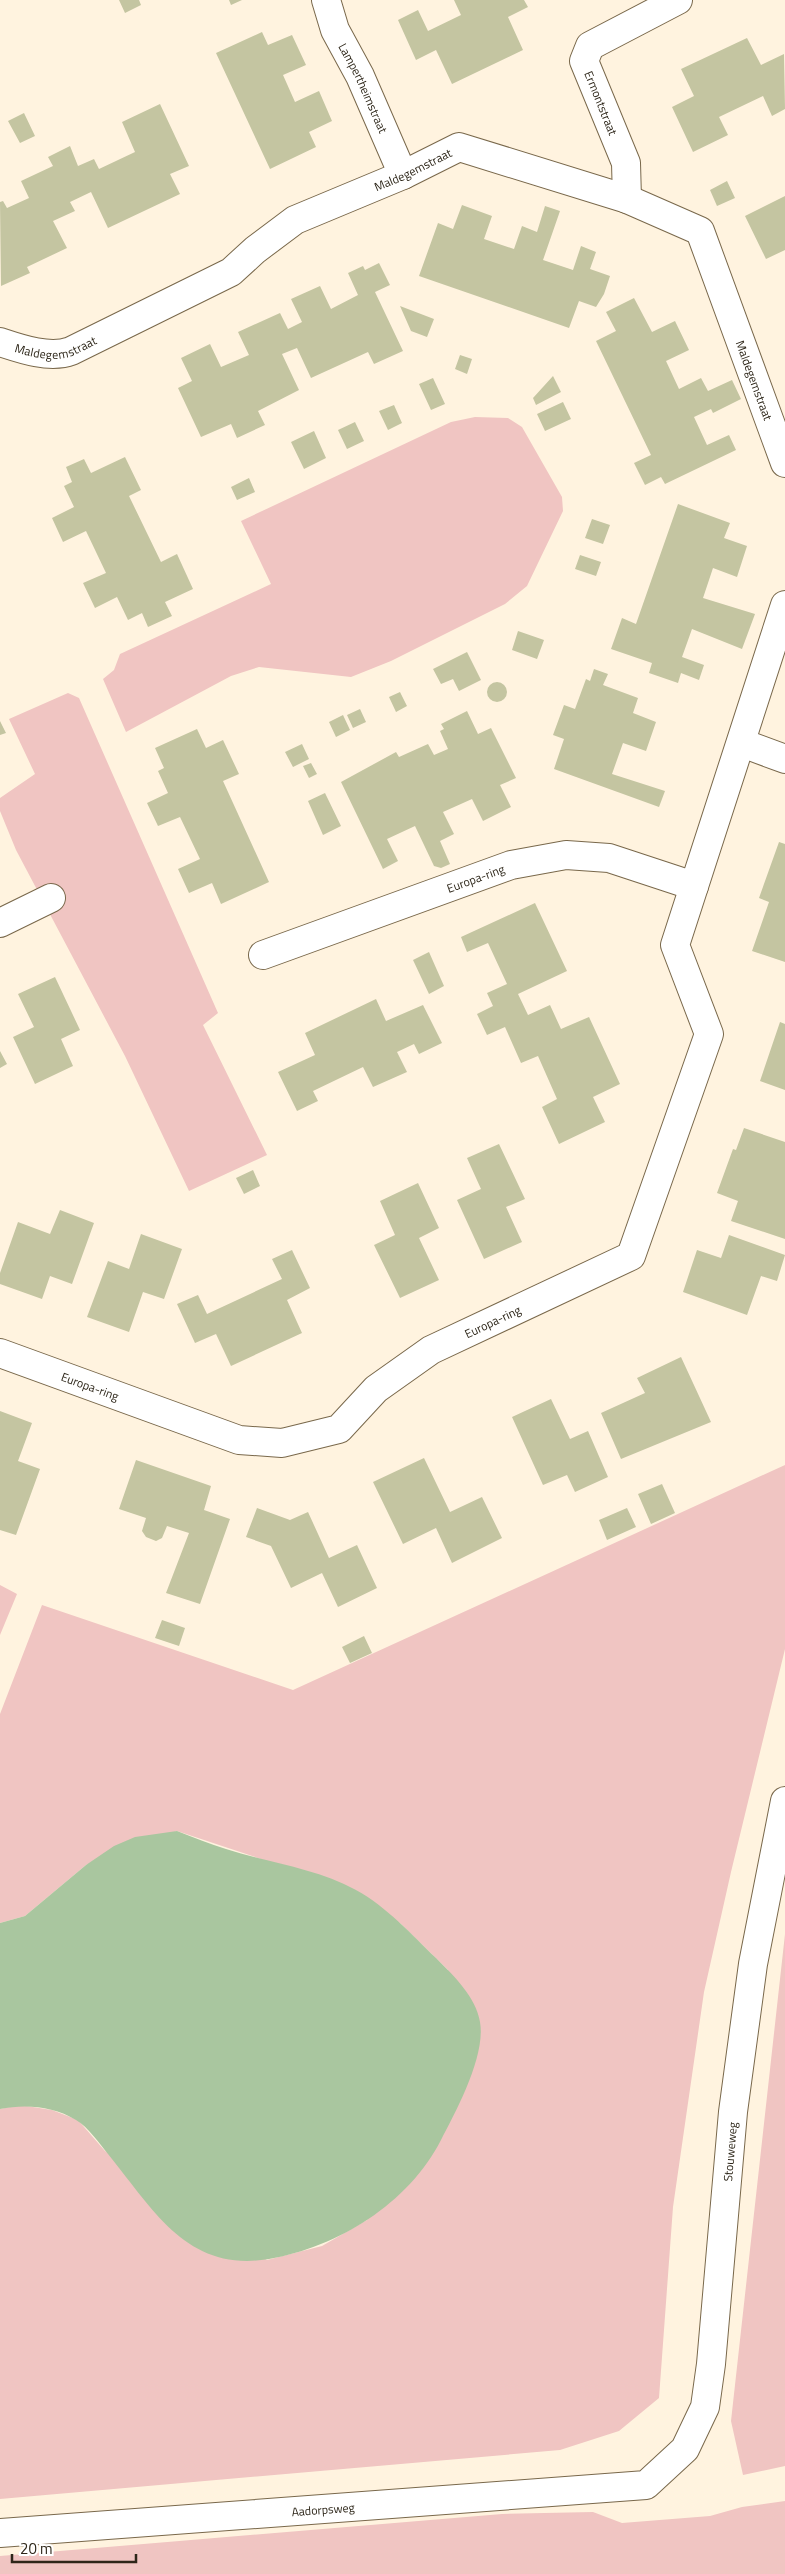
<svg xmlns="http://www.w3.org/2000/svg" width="785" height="2574" viewBox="0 0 785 2574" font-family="'Titillium Web',sans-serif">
	<rect width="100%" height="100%" fill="#fff3df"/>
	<!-- green -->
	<path fill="#f0c5c2" d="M 475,417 L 508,418 L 522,427 L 562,497 L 563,511 L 527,586 L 505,604 L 391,661 L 351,677 L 259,667 L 231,676 L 126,732 L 103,679 L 114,670 L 120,654 L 271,584 L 241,521 L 451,422 Z
		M 68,693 L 79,698 L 218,1013 L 203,1025 L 267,1155 L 189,1191 L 125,1056 L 16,850 L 0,811 L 0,798 L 35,774 L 9,719 Z
		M 785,1465 L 785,1649 L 731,1872 L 704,1992 L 673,2207 L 659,2398 L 619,2431 L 560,2450 L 0,2499 L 0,2109 L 20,2105 L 52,2110 L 78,2120 L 105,2151 L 267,2260 L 322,2246 L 367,2220 L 448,1970 L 401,1924 L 357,1891 L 177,1831 L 86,1865 L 25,1916 L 0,1923 L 0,1714 L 42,1605 L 293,1690 Z
		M 0,1585 L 17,1594 L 0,1635 Z
		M 785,1934 L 785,2466 L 743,2475 L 731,2421 Z
		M 785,2501 L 785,2574 L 0,2574 L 0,2556 L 502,2514 L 593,2512 L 622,2523 L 710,2516 L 742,2507 Z"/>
	<!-- water -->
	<path fill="#a9c69f" d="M 177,1831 C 193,1837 210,1844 226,1849 C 270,1863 316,1868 356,1890 C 387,1907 412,1935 436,1958 C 454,1976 476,1997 480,2022 C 486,2056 456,2111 441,2140 C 408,2204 338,2247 269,2259 C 187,2273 153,2209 108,2154 C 100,2144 88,2127 76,2120 C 53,2106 25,2104 0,2109 L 0,1923 L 25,1916 L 86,1865 L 114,1846 L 135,1837 Z"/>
	<!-- building -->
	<path fill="#c4c5a1" d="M 119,0 L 139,0 L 141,5 L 125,13 Z
		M 229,0 L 242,0 L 231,5 Z
		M 454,0 L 524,0 L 528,7 L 508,17 L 523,50 L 452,84 L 436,50 L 416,60 L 398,20 L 418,10 L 428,31 L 461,15 Z
		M 262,32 L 268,45 L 292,35 L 306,65 L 283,75 L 295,102 L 319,91 L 332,121 L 309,132 L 316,147 L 270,169 L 216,53 Z
		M 747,38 L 761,65 L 784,54 L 785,109 L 772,116 L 763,96 L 719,117 L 728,135 L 693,152 L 672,107 L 694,96 L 681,69 Z
		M 160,104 L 189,166 L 170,174 L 180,194 L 108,228 L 91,192 L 70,202 L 75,211 L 53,221 L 67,248 L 27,267 L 30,273 L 1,286 L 0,202 L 3,201 L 7,208 L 29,198 L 21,181 L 53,166 L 48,157 L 70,146 L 78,166 L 94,159 L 99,169 L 135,152 L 122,122 Z
		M 24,113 L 35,136 L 20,143 L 8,121 Z
		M 727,181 L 735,198 L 717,206 L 710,190 Z
		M 785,196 L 785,250 L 766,259 L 745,216 Z
		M 462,205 L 492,216 L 484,239 L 514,249 L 522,226 L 537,232 L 545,206 L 560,211 L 543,260 L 573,270 L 581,246 L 596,252 L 590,269 L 610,276 L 604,294 L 596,307 L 579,301 L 569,328 L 419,276 L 438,223 L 453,229 Z
		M 379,263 L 390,285 L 375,292 L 403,351 L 374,364 L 368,352 L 311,378 L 297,348 L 282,354 L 299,390 L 258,411 L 265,425 L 237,438 L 231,424 L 201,437 L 178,388 L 192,381 L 181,358 L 210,344 L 221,367 L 249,355 L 238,332 L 280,313 L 288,329 L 302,322 L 291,299 L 320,286 L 331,309 L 358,295 L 348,273 L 363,266 L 365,270 Z
		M 634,298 L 652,332 L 675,321 L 689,350 L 666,361 L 679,389 L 701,378 L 708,391 L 732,380 L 741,399 L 713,413 L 711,409 L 694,417 L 707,445 L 729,435 L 736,450 L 665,484 L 661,477 L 645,485 L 634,463 L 651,455 L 596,341 L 616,331 L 606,312 Z
		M 400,306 L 434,319 L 427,337 L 411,331 Z
		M 460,355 L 472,359 L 467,374 L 455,369 Z
		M 553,376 L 561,392 L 536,405 L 533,398 Z
		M 433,378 L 445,404 L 431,410 L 419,384 Z
		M 563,402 L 571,419 L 545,431 L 537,414 Z
		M 394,405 L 402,423 L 388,430 L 379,411 Z
		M 355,422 L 364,441 L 347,449 L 338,430 Z
		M 314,431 L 326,458 L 304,469 L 291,442 Z
		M 125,457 L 141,490 L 129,496 L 161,562 L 177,554 L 193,589 L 165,602 L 172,616 L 148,627 L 142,613 L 128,620 L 117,597 L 95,608 L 83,583 L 106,573 L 86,531 L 63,542 L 52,518 L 74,507 L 64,486 L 72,482 L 66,467 L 84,459 L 91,473 Z
		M 249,478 L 255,492 L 237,500 L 231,487 Z
		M 678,504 L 730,523 L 724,538 L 747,546 L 737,577 L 713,568 L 703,598 L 755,614 L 742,649 L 692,629 L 682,657 L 704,665 L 699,680 L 681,673 L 678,683 L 649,673 L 652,663 L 611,649 L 622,618 L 636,624 Z
		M 592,519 L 610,525 L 603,544 L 585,538 Z
		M 580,555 L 601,562 L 596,576 L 575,569 Z
		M 518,631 L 544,640 L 537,659 L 512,650 Z
		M 467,652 L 481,680 L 459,691 L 453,679 L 441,684 L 433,669 Z
		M 594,669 L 608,674 L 603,685 L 638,698 L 633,713 L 656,722 L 646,751 L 623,743 L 612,774 L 665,791 L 659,807 L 554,769 L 564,739 L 553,735 L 564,705 L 575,709 L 586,679 L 590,681 Z
		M487 692a10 10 0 1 1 20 0a10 10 0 1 1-20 0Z
		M 400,692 L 407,706 L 396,712 L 389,697 Z
		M 360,709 L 366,722 L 353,728 L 347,715 Z
		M 467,711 L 478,734 L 491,728 L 516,778 L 500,785 L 511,807 L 483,821 L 472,799 L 443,812 L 454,834 L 440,841 L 450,864 L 441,868 L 434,866 L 415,826 L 387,839 L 398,861 L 383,869 L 341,782 L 396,752 L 399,757 L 428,744 L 434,755 L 448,749 L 440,731 L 444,729 L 441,724 Z
		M 343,715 L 350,730 L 336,737 L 329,722 Z
		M 0,721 L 6,733 L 0,735 Z
		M 197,729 L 206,748 L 223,740 L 239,774 L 223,781 L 269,882 L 221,904 L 212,883 L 189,893 L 178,869 L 200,859 L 180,817 L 158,826 L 147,803 L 168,793 L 158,771 L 164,768 L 155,748 Z
		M 302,744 L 309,759 L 293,767 L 285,752 Z
		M 311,763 L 317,774 L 309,778 L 303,766 Z
		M 325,793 L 341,826 L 323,835 L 308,801 Z
		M 779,842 L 785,844 L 785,962 L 752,951 L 769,902 L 759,898 Z
		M 535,903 L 567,971 L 518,994 L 528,1015 L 550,1005 L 561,1029 L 589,1017 L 620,1084 L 593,1097 L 605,1122 L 559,1144 L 542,1107 L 557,1099 L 538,1056 L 521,1063 L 505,1027 L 487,1035 L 477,1014 L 493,1006 L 487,993 L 507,984 L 488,943 L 467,952 L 461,937 Z
		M 429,952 L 444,986 L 429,994 L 413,960 Z
		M 55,977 L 80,1030 L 61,1039 L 73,1066 L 35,1084 L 13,1037 L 34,1027 L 18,994 Z
		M 376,999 L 386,1021 L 423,1005 L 442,1043 L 419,1054 L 414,1044 L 397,1052 L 407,1072 L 373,1087 L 363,1067 L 313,1091 L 318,1101 L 297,1111 L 278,1072 L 315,1055 L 305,1033 Z
		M 780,1022 L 785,1024 L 785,1090 L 760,1081 Z
		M 0,1051 L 7,1064 L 0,1068 Z
		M 744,1128 L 785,1142 L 785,1239 L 731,1221 L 738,1201 L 717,1193 L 733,1149 L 736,1150 Z
		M 499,1144 L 525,1199 L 506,1207 L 522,1242 L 484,1259 L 457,1200 L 481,1189 L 467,1158 Z
		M 253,1170 L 260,1186 L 244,1194 L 236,1178 Z
		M 418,1183 L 439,1228 L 419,1238 L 439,1280 L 400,1298 L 374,1245 L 395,1235 L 380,1201 Z
		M 60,1210 L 94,1223 L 72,1284 L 50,1276 L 42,1299 L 0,1284 L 0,1273 L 18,1222 L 50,1234 Z
		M 141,1234 L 182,1249 L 164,1299 L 143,1292 L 129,1332 L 87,1317 L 108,1261 L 129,1269 Z
		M 729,1235 L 785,1255 L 777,1281 L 761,1276 L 747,1315 L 683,1292 L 697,1250 L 721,1258 Z
		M 292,1250 L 310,1288 L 287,1300 L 302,1333 L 231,1366 L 216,1334 L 195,1343 L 177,1304 L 198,1295 L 207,1314 L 282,1279 L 272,1259 Z
		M 681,1357 L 711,1422 L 621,1459 L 601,1413 L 645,1393 L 637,1378 Z
		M 551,1399 L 570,1439 L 588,1431 L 608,1477 L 575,1492 L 567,1475 L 543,1485 L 512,1417 Z
		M 0,1411 L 32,1423 L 18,1461 L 40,1469 L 16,1535 L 0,1530 Z
		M 424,1458 L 450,1512 L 482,1497 L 502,1538 L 452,1563 L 436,1528 L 403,1544 L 373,1482 Z
		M 136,1460 L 211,1486 L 204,1510 L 230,1519 L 200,1604 L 166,1593 L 189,1533 L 167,1526 L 162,1538 L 156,1541 L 146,1537 L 142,1531 L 146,1518 L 119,1509 Z
		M 662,1484 L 675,1513 L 651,1524 L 638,1494 Z
		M 257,1508 L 290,1520 L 308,1512 L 329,1558 L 357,1545 L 377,1588 L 338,1607 L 322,1573 L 291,1588 L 271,1546 L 246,1537 Z
		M 627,1508 L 636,1527 L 607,1540 L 599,1520 Z
		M 162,1620 L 185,1628 L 179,1646 L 155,1638 Z
		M 364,1636 L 372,1653 L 350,1663 L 342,1647 Z"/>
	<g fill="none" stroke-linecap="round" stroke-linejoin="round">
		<defs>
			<g id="street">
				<path id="s1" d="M 326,0 L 335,30 L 360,76 L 403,175"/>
				<path d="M 627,199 L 626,163 L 584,61 L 590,46 L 678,0"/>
				<path id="s2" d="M 0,342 C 21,349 50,359 71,351 L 231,272 L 255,250 L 295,220 L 403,175 L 459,147 L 627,199 L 700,231 L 785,463"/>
				<path d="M 742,743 L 785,759"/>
				<path d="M 0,923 L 51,898"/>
				<path id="s3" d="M 263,955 L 511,865 L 566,855 L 609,858 L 694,886"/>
				<path id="s4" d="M 0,1353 L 239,1440 L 282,1443 L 339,1429 L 376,1389 L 431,1350 L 631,1256 L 709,1034 L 675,945 L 785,605"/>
				<path id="s5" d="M 0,2533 L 646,2485 L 685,2449 L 705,2407 L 711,2364 L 733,2112 L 753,1964 L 785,1801"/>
			</g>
		</defs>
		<!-- street casing -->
		<use href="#street" stroke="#79684b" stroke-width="30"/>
		<!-- street -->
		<use href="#street" stroke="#fff" stroke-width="28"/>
	</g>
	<g text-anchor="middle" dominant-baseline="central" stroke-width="4.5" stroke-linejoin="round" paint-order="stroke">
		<!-- street labels -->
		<g font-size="12" fill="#2d2619" stroke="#fff">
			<text stroke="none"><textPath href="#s1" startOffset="96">Lampertheimstraat</textPath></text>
			<text transform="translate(601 103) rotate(68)">Ermontstraat</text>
			<text stroke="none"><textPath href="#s2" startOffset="462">Maldegemstraat</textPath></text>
			<text stroke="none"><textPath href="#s2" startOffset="58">Maldegemstraat</textPath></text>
			<text stroke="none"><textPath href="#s2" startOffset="928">Maldegemstraat</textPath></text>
			<text stroke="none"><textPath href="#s3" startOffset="226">Europa-ring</textPath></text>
			<text stroke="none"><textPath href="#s4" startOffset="546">Europa-ring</textPath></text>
			<text stroke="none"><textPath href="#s4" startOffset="96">Europa-ring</textPath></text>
			<text stroke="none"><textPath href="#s5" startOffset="1004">Stouweweg</textPath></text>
			<text stroke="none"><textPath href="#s5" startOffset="324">Aadorpsweg</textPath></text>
		</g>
	</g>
	<!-- scale -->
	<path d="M12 2554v8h124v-8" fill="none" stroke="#2d2619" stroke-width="2.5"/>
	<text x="20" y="2554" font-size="15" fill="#2d2619" stroke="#ffffff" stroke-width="4" paint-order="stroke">20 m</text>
</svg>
